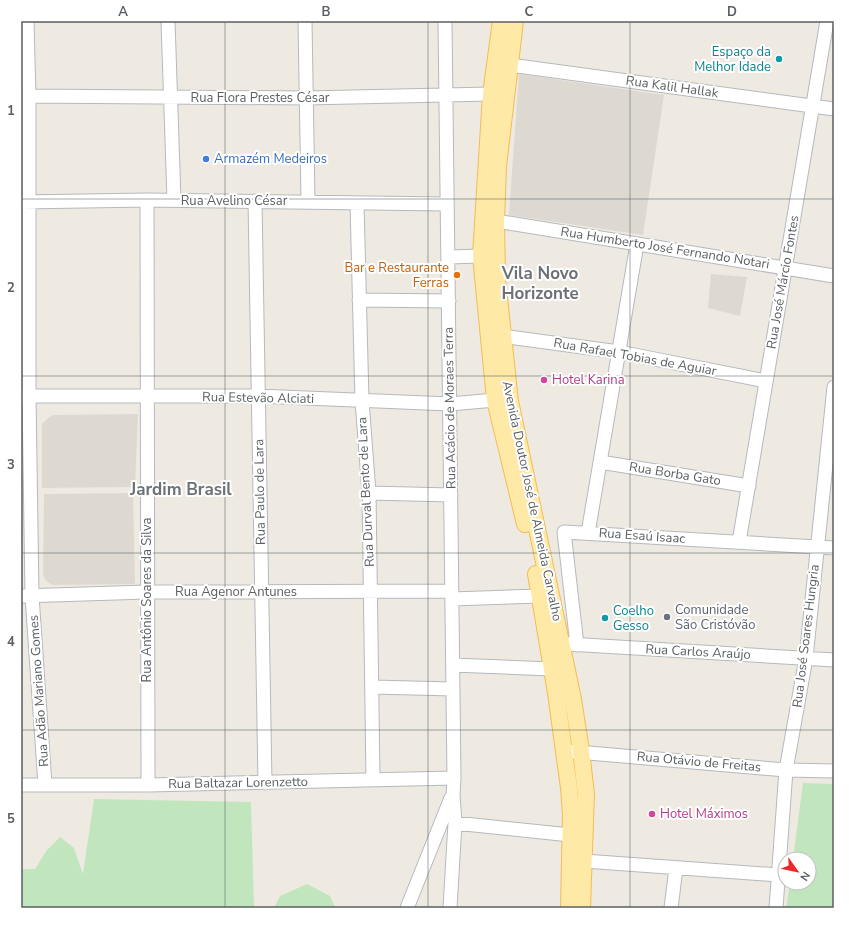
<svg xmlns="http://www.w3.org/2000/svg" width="855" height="929" viewBox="0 0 855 929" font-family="'Nunito Sans',sans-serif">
	<rect width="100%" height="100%" fill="#eeeae2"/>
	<!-- education -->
	<path fill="#ded9d0" d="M 519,74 L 664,95 L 643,235 L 509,215 Z
		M 711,274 L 747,277 L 740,316 L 708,308 Z
		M 138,414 L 135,487 L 42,488 L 42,424 L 48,418 L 53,415 Z
		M 133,493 L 135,584 L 52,585 L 46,581 L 43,575 L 44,494 Z"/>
	<!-- green -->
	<path fill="#c1e6bd" d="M 803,783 L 834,784 L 834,908 L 786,908 L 790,883 L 809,883 L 809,859 L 793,859 Z
		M 94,799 L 251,802 L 254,908 L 21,908 L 21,869 L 35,869 L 47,850 L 60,837 L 74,848 L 83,874 Z
		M 307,884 L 330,896 L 335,907 L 274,908 L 280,896 Z"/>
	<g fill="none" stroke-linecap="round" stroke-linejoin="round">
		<defs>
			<path id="minor" d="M 27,21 L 29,96 L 29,396 L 32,596 L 45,785
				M 168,21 L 174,200
				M 305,21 L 308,201
				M 445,21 L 454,778 L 453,795 L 455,823 L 450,908
				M 510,65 L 834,109
				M 29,96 L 306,98 L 491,94
				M 147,200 L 148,785
				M 255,201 L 265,783
				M 21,202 L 147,200 L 447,204
				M 357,203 L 362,401 L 369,493 L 373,780
				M 496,221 L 834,276
				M 448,257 L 481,256
				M 359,300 L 449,301
				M 502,336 L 619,352 L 766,381
				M 21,396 L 258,396 L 450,404 L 495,400
				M 600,462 L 749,486
				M 369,493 L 451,495
				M 588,533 L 637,244
				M 739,542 L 827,21
				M 21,596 L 147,592 L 452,591
				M 452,599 L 540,596
				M 568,644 L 834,660
				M 577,645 L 564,532 L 834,548
				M 453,665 L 552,669
				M 372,687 L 453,689
				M 565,751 L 786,770 L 834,771
				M 21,785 L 148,785 L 454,778
				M 455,823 L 570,835
				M 584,861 L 778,875
				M 407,908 L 451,798
				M 671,908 L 676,868
				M 776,908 L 786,770 L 806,658 L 834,387"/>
			<path id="major" d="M 501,21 L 491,94 L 481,256 L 495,400 L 525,524
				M 515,21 L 498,166 L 496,221 L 497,279 L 510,401 L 573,699 L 581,751 L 586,794 L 582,908
				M 536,574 L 556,693 L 569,788 L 571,814 L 569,908"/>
		</defs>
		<!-- minor casing -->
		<use href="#minor" stroke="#b5b9bd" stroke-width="15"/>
		<!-- major casing -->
		<use href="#major" stroke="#f5bb53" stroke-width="18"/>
		<!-- minor -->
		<use href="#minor" stroke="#fff" stroke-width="13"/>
		<!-- major -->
		<use href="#major" stroke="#ffe9a6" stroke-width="16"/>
	</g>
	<!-- grid -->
	<path fill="none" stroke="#5a5f63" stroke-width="1" stroke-opacity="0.55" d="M 225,21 L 225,908M 428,21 L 428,908M 630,21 L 630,908M 21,199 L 834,199M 21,376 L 834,376M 21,553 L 834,553M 21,730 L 834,730"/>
	<!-- markers -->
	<g fill="#0f9aa8" stroke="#fff" stroke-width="1.5">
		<circle cx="779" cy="59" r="4"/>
		<circle cx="605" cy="618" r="4"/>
	</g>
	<circle fill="#3f7fe0" stroke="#fff" stroke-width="1.5" cx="206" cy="159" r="4"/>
	<circle fill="#e8710a" stroke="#fff" stroke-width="1.5" cx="457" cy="275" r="4"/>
	<g fill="#d1479c" stroke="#fff" stroke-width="1.5">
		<circle cx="544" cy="380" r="4"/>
		<circle cx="652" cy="814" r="4"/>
	</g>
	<circle fill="#6b7280" stroke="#fff" stroke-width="1.5" cx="667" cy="617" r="4"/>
	<g text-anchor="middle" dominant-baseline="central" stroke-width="4" stroke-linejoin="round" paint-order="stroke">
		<!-- culture labels -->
		<g font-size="13" fill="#0d838f" stroke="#fff" text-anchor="end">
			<text x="771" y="52">Espaço da<tspan x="771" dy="15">Melhor Idade</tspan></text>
			<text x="613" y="611" text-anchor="start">Coelho<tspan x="613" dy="15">Gesso</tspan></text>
		</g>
		<!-- street labels -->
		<g font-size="13" fill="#5a5f63" stroke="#fff">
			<text transform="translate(672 87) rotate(8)">Rua Kalil Hallak</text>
			<text x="260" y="98">Rua Flora Prestes César</text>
			<text x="234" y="201">Rua Avelino César</text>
			<text transform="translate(665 248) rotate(9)">Rua Humberto José Fernando Notari</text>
			<text transform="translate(783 282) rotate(-80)">Rua José Márcio Fontes</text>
			<text transform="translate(635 357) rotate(10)">Rua Rafael Tobias de Aguiar</text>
			<text transform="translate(258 398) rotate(1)">Rua Estevão Alciati</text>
			<text transform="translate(450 408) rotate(-91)">Rua Acácio de Moraes Terra</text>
			<text transform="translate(675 474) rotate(9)">Rua Borba Gato</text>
			<text transform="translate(260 492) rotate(-91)">Rua Paulo de Lara</text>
			<text transform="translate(366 492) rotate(-93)">Rua Durval Bento de Lara</text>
			<text transform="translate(532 501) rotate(78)">Avenida Doutor José de Almeida Carvalho</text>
			<text transform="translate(642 536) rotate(4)">Rua Esaú Isaac</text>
			<text x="236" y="592">Rua Agenor Antunes</text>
			<text transform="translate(147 600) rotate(-90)">Rua Antônio Soares da Silva</text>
			<text transform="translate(806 636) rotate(-83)">Rua José Soares Hungria</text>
			<text transform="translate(698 652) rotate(3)">Rua Carlos Araújo</text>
			<text transform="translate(39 691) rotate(-94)">Rua Adão Mariano Gomes</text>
			<text transform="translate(699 762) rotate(5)">Rua Otávio de Freitas</text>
			<text transform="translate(238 783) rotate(-1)">Rua Baltazar Lorenzetto</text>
		</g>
		<!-- shop labels -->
		<g font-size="13" fill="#366cbe" stroke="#fff" text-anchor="start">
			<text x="214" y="159">Armazém Medeiros</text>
		</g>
		<!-- food labels -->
		<g font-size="13" fill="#c56008" stroke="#fff" text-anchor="end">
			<text x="449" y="268">Bar e Restaurante<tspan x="449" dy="15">Ferras</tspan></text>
		</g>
		<!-- hotel labels -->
		<g font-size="13" fill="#b23c85" stroke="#fff" text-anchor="start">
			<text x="552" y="380">Hotel Karina</text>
			<text x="660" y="814">Hotel Máximos</text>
		</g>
		<!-- worship labels -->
		<g font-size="13" fill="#5b616d" stroke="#fff" text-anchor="start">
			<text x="675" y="610">Comunidade<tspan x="675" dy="15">São Cristóvão</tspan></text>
		</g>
		<!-- district labels -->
		<g font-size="17" font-weight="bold" fill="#6b7175" stroke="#fff">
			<text x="540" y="273">Vila Novo<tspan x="540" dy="20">Horizonte</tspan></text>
			<text x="181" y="489">Jardim Brasil</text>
		</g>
	</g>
	<!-- border -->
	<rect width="855" height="929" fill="none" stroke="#ffffff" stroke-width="44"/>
	<!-- north arrow -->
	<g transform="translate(797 871) rotate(123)"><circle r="19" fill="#ffffff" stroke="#bdbfc1"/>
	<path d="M0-3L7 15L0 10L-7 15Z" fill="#ee2828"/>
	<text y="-6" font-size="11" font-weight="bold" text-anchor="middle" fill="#5a5f63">N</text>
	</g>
	<rect x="22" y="22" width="811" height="885" fill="none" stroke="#5a5f63" stroke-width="1.5"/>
	<g font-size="13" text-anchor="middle" font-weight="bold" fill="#5a5f63">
		<text x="123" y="16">A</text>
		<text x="326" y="16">B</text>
		<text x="529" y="16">C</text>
		<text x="732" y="16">D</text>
		<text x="11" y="115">1</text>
		<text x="11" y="292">2</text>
		<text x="11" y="469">3</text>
		<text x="11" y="646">4</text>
		<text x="11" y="823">5</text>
	</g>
</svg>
